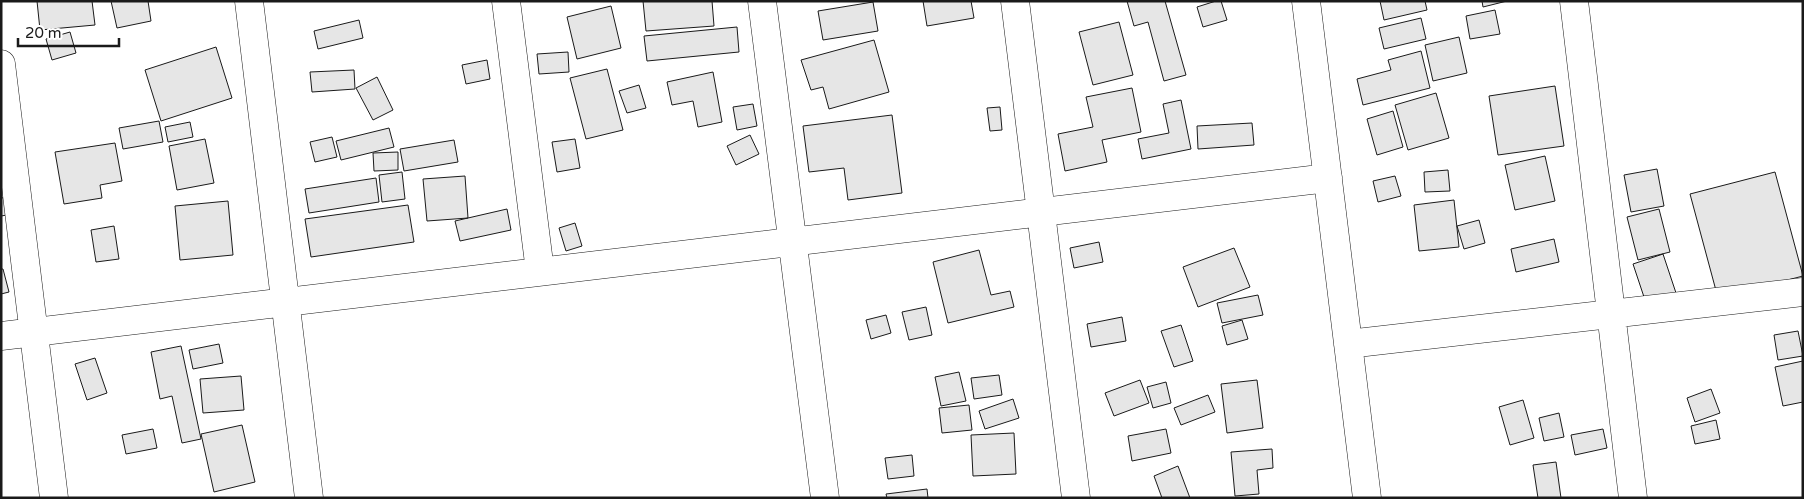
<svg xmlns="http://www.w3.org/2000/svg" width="1804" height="499" viewBox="0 0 1804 499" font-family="'Varela Round',sans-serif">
	<rect width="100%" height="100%" fill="#fff"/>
	<!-- building -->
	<path fill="#e6e6e6" stroke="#1a1a1a" d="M 37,1 L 92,1 L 95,25 L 40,30 Z
		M 111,1 L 148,1 L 151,21 L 117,28 Z
		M 643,1 L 712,1 L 714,26 L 646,31 Z
		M 923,1 L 971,1 L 974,18 L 927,26 Z
		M 1127,1 L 1165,1 L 1186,75 L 1164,81 L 1148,22 L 1134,26 Z
		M 1216,1 L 1221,1 L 1227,20 L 1203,27 L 1197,7 Z
		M 1380,1 L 1425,1 L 1427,10 L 1384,20 Z
		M 1482,1 L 1507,1 L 1483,7 Z
		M 873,2 L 878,31 L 823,40 L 818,11 Z
		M 611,6 L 621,48 L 577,59 L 567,17 Z
		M 1495,10 L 1500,34 L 1470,39 L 1466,16 Z
		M 1421,18 L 1426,39 L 1384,49 L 1379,28 Z
		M 359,20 L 363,38 L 318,49 L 314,31 Z
		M 1119,22 L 1133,75 L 1093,85 L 1079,32 Z
		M 737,27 L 739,52 L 647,61 L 644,36 Z
		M 70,32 L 76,53 L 52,60 L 46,39 Z
		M 1459,37 L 1467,73 L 1433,81 L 1425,45 Z
		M 874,40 L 889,92 L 829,109 L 823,87 L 811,90 L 801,60 Z
		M 216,47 L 232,98 L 161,121 L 145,70 Z
		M 1421,51 L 1430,88 L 1363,105 L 1357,79 L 1391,70 L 1388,60 Z
		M 568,52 L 569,72 L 539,74 L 537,54 Z
		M 487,60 L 490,79 L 466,84 L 462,65 Z
		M 607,69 L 623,130 L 586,139 L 570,78 Z
		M 354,70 L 355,89 L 312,92 L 310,72 Z
		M 713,72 L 722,122 L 698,127 L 693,101 L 672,105 L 667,82 Z
		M 377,77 L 393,110 L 373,120 L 356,88 Z
		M 639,85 L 646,108 L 627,113 L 619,91 Z
		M 1555,86 L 1564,146 L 1498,155 L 1489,96 Z
		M 1132,88 L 1141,132 L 1102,140 L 1107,162 L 1065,171 L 1058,134 L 1093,127 L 1086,97 Z
		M 1436,93 L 1449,138 L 1408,150 L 1395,105 Z
		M 1181,100 L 1191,149 L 1142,159 L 1138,139 L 1169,133 L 1163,104 Z
		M 753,104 L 757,126 L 737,130 L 733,107 Z
		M 1000,107 L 1002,130 L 990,131 L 987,108 Z
		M 1393,111 L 1403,147 L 1377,155 L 1367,119 Z
		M 892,115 L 902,193 L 848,200 L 844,168 L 809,172 L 803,126 Z
		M 159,121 L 163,142 L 123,149 L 119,128 Z
		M 190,122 L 193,137 L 168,142 L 165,127 Z
		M 1252,123 L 1254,145 L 1198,149 L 1197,126 Z
		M 389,128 L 394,147 L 341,160 L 336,141 Z
		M 750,135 L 759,154 L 736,165 L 727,146 Z
		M 332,137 L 337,157 L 315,162 L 310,142 Z
		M 205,139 L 214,183 L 177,190 L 169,146 Z
		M 575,139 L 580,168 L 557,172 L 552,142 Z
		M 454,140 L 458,162 L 404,171 L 400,149 Z
		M 115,143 L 122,181 L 100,185 L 102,198 L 64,204 L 55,152 Z
		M 398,152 L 398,170 L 374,171 L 373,153 Z
		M 1545,156 L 1555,201 L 1515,210 L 1505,165 Z
		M 1657,169 L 1664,206 L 1631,212 L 1624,175 Z
		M 1448,170 L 1450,191 L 1425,192 L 1424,172 Z
		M 402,172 L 405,199 L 382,202 L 379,175 Z
		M 1775,172 L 1803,276 L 1718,298 L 1690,194 Z
		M 465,176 L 468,218 L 427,221 L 423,179 Z
		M 1395,176 L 1401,196 L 1378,202 L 1373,181 Z
		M 376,178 L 379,202 L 309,213 L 305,189 Z
		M 10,197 L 13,214 L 1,216 L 1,198 Z
		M 1454,200 L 1459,247 L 1419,251 L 1414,205 Z
		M 228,201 L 233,255 L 180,260 L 175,206 Z
		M 408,205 L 414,242 L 311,257 L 305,219 Z
		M 507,209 L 511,230 L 460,241 L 455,221 Z
		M 1659,209 L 1670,252 L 1638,260 L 1627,217 Z
		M 1479,220 L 1485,243 L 1464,249 L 1457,226 Z
		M 575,223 L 582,246 L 566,251 L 559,228 Z
		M 114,226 L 119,259 L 96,262 L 91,230 Z
		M 1554,239 L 1559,262 L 1516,272 L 1511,249 Z
		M 1099,242 L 1103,262 L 1074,268 L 1070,248 Z
		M 1234,248 L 1250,287 L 1198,307 L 1183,267 Z
		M 979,250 L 991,295 L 1010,291 L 1014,307 L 948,323 L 933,262 Z
		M 1663,254 L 1676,293 L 1646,303 L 1633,264 Z
		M 1,269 L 3,269 L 9,292 L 1,294 Z
		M 1258,295 L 1263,315 L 1222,323 L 1217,303 Z
		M 926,307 L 932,335 L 909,340 L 902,312 Z
		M 886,315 L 891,333 L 871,339 L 866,320 Z
		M 1122,317 L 1126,341 L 1091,347 L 1087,324 Z
		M 1242,320 L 1248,339 L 1227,345 L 1222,326 Z
		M 1181,325 L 1193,361 L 1174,367 L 1161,331 Z
		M 1798,331 L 1803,356 L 1778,360 L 1774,335 Z
		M 219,344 L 223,363 L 193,369 L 189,350 Z
		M 181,346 L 201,439 L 182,443 L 172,396 L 160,399 L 151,352 Z
		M 95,358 L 107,393 L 87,400 L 75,364 Z
		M 1803,361 L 1803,402 L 1783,406 L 1775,367 Z
		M 959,372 L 966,401 L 941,406 L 935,377 Z
		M 999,375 L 1002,395 L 974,399 L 971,378 Z
		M 241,376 L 244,410 L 203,413 L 200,379 Z
		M 1140,380 L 1149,403 L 1114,416 L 1105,393 Z
		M 1257,380 L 1263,428 L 1227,433 L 1221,384 Z
		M 1166,382 L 1171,403 L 1153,408 L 1147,387 Z
		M 1711,389 L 1720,413 L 1695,422 L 1687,398 Z
		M 1208,395 L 1215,412 L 1181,425 L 1174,408 Z
		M 1013,399 L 1019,418 L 985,429 L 979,411 Z
		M 1523,400 L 1534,438 L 1510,445 L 1499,407 Z
		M 969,405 L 972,430 L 942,433 L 939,408 Z
		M 1559,413 L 1564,437 L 1544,441 L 1539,418 Z
		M 1716,420 L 1720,439 L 1695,444 L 1691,426 Z
		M 242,425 L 255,482 L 214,492 L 201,434 Z
		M 153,429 L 157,448 L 126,454 L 122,435 Z
		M 1166,429 L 1171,453 L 1132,461 L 1128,436 Z
		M 1603,429 L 1607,448 L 1575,455 L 1571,435 Z
		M 1014,433 L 1016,474 L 973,476 L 971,435 Z
		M 1272,449 L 1273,468 L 1257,470 L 1259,494 L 1235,496 L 1231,452 Z
		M 912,455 L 914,476 L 888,479 L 885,458 Z
		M 1556,462 L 1561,498 L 1538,498 L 1533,465 Z
		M 1178,466 L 1190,498 L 1162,498 L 1154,476 Z
		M 927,489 L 928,498 L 887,498 L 886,494 Z"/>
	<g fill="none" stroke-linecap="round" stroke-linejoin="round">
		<defs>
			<path id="minor" d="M 249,1 L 309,498
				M 506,1 L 540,271
				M 762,1 L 825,498
				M 1015,1 L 1076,498
				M 1306,1 L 1367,498
				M 1574,1 L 1633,498
				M 1,64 L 54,498
				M 1,336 L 1328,178
				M 1348,344 L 1803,292"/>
		</defs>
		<!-- minor casing -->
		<use href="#minor" stroke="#1a1a1a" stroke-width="29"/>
		<!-- minor -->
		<use href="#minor" stroke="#fff" stroke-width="28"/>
	</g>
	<!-- border -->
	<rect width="1804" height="499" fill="none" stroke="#1a1a1a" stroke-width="5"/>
	<!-- scale -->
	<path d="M18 38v8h101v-8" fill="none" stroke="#1a1a1a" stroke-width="2.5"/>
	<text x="25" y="38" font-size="15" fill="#1a1a1a" stroke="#ffffff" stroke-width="4" paint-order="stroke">20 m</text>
</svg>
